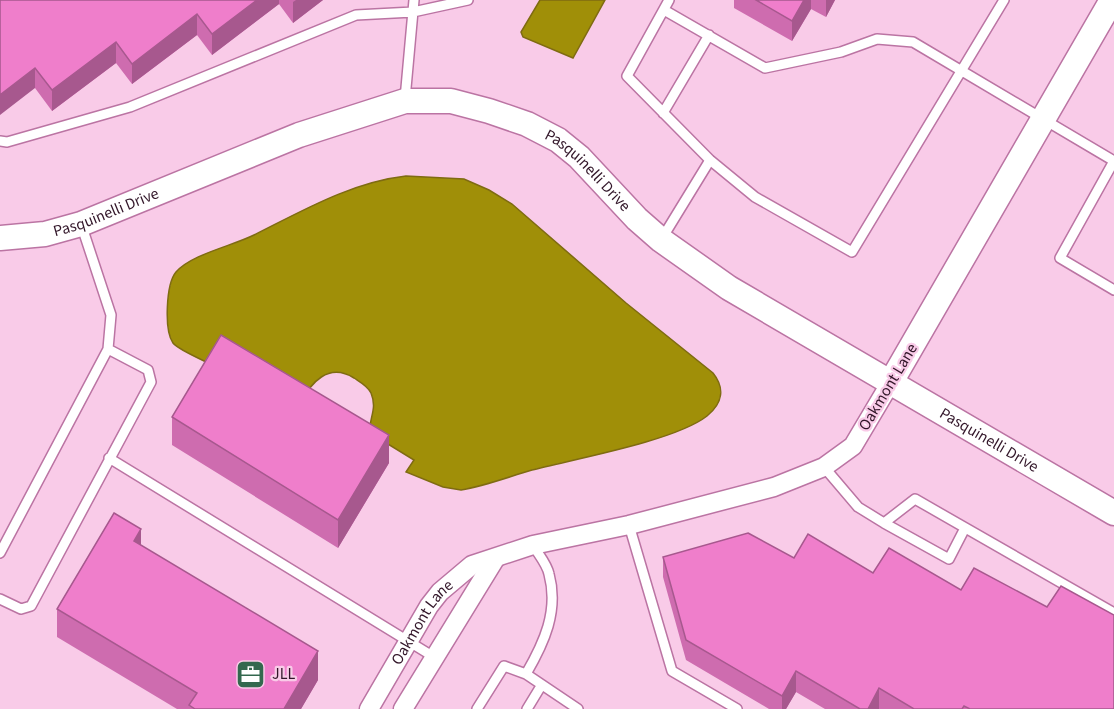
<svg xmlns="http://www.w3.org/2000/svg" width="1114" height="709" viewBox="0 0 1114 709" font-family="'Source Sans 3',sans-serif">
	<rect width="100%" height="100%" fill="#f9cbe8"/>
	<!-- water -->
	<path fill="#a08f08" stroke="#7f6b12" stroke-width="1.5" d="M 540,0 L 605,0 L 573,58 L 523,37 L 521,32 Z
		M 406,176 L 464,179 L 489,190 L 512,204 L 626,303 L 713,373 C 725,388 723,403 707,416 C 675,441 574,459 532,470 C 508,477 485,486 461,490 L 443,487 L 406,472 L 414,460 L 370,433 C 368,419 378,410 371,393 C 368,386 360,382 354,378 C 328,362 311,383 300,403 C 280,394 180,354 173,343 C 164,330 166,284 176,272 C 192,254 232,246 254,235 C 302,211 352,182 406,176 Z"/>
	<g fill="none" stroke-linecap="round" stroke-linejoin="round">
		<defs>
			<path id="lane" d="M 669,0 L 627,76 L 710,160 L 755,197 L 852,252 L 1004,0
				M 664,10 L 765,68 L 841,52 L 877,39 L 913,42 L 1114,161
				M 405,99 L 414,0
				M 663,113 L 709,35
				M 0,141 L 7,142 L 130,107 L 356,15 L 413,12 L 468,0
				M 1114,161 L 1060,258 L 1114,290
				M 661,240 L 710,160
				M 109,458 L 434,657
				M 824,467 L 858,507 L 884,523 L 915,499 L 1114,613
				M 884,523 L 949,559 L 965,528
				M 629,525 L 672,671 L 737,709
				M 0,553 L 108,349
				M 0,599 L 21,609 L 31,606 L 151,382 L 148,370 L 108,349 L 111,315 L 81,224
				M 526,674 C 544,643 559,611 549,574 C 547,564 538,554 533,545
				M 477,709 L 504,666 L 526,674 L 578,709
				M 527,709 L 541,686"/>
			<g id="street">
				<path id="s1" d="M 369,709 L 429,606 L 440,592 L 472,565 L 533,545 L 629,525 L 774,487 L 824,467 L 853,446 L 891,382"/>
				<path d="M 403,709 L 495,559"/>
			</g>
			<g id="secondary">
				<path id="s2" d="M 0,238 L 45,234 L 81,224 L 299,135 L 405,101 L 451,101 L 489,111 L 527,124 L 558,140 L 579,157 L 637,219 L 661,240 L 729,288 L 1114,513"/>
				<path d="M 891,382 L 1112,0"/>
			</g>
		</defs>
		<!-- lane casing -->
		<use href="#lane" stroke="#bb74a3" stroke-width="12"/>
		<!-- street casing -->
		<use href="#street" stroke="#bb74a3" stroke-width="21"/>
		<!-- secondary casing -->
		<use href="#secondary" stroke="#bb74a3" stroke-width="27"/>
		<!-- lane -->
		<use href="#lane" stroke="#fff" stroke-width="9"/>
		<!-- street -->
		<use href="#street" stroke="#fff" stroke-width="18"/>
		<!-- secondary -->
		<use href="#secondary" stroke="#fff" stroke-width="24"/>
	</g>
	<!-- wall -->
	<path fill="#ce6caf" d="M 0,0 L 323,0 L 293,23 L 279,4 L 212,55 L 197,35 L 132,84 L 116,63 L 52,111 L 35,88 Z
		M 734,0 L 835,0 L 826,17 L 811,9 L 792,41 L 734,8 Z
		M 172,417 L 389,463 L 338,548 L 172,445 Z
		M 141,545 L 318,680 L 301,709 L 177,709 L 57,637 L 57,609 Z
		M 663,557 L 794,558 L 873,573 L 1114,709 L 825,709 L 796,692 L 786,709 L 769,709 L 686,660 L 663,577 Z"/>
	<!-- shaded-wall -->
	<path fill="#a7588e" d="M 257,0 L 279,0 L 279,4 L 212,55 L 212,34 Z
		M 296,0 L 323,0 L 293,23 L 293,2 Z
		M 804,0 L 811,0 L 811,9 L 792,41 L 792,21 Z
		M 826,0 L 835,0 L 826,17 Z
		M 197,14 L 197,35 L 132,84 L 132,64 Z
		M 116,42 L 116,63 L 52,111 L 52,90 Z
		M 35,68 L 35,88 L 0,115 L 0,95 Z
		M 389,435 L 389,463 L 338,548 L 338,520 Z
		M 141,529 L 141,557 L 134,541 Z
		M 318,651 L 318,680 L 301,709 L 284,709 Z
		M 796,671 L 796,692 L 786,709 L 782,709 L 782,696 Z
		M 879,688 L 879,709 L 868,709 Z"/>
	<!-- building -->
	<path fill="#ef7ecb" stroke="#a7588e" stroke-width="1.5" d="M 0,0 L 257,0 L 212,34 L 197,14 L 132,64 L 116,42 L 52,90 L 35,68 L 0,95 Z
		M 756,0 L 804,0 L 792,21 Z
		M 221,335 L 389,435 L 338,520 L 172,417 Z
		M 114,513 L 141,529 L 134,541 L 318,651 L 284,709 L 195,709 L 189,705 L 197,693 L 57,609 Z
		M 748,533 L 794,558 L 808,534 L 873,573 L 889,548 L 961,590 L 974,568 L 1047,607 L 1061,586 L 1114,615 L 1114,709 L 970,709 L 964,706 L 962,709 L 914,709 L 879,688 L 868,709 L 860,709 L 796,671 L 782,696 L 686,640 L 663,557 Z"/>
	<!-- icons -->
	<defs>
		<symbol id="office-square" viewBox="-11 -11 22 22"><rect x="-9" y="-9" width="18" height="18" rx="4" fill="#33684e" stroke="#f9cbe8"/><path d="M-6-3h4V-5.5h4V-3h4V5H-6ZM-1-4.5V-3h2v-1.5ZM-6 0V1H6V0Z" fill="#fff"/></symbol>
	</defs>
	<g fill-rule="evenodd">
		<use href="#office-square" x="234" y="658" width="33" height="33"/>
	</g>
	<g text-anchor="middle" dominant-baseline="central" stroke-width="4.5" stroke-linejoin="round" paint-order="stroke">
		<!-- street labels -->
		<g font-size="16" fill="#321629" stroke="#f9cbe8">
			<text stroke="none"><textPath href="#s2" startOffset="632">Pasquinelli Drive</textPath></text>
			<text stroke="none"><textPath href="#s2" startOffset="110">Pasquinelli Drive</textPath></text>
			<text transform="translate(888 387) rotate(-59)">Oakmont Lane</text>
			<text stroke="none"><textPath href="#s2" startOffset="1118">Pasquinelli Drive</textPath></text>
			<text stroke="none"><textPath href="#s1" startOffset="102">Oakmont Lane</textPath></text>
		</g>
		<!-- poi labels -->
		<g font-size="16" fill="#321629" stroke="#f9cbe8" text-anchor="start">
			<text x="272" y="674">JLL</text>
		</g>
	</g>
</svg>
